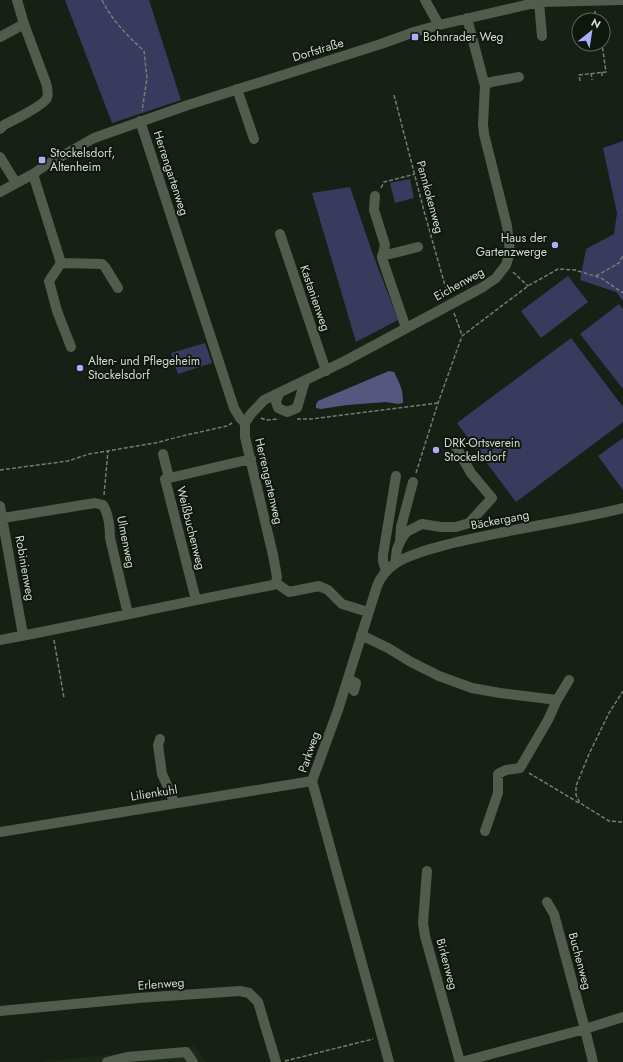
<svg xmlns="http://www.w3.org/2000/svg" width="623" height="1062" viewBox="0 0 623 1062" font-family="Jost,sans-serif">
	<rect width="100%" height="100%" fill="#182015"/>
	<!-- built -->
	<path fill="#1d2918" d="M 195,1046 L 206,1062 L 39,1062 Z"/>
	<!-- green -->
	<path fill="#393b5e" d="M 65,0 L 149,0 L 181,100 L 112,123 Z
		M 623,141 L 623,301 L 616,292 L 580,280 L 586,249 L 614,234 L 617,213 L 603,148 Z
		M 410,179 L 414,198 L 395,203 L 390,183 Z
		M 350,187 L 372,252 L 398,320 L 356,342 L 312,193 Z
		M 568,276 L 588,302 L 541,338 L 521,311 Z
		M 619,304 L 623,309 L 623,389 L 580,334 Z
		M 571,338 L 623,407 L 623,422 L 516,502 L 457,423 Z
		M 205,343 L 212,363 L 178,374 L 171,353 Z
		M 623,438 L 623,490 L 598,456 Z"/>
	<!-- water -->
	<path fill="#55577f" d="M 389,371 L 394,372 C 400,384 403,389 403,403 L 398,404 L 386,402 L 347,405 L 321,409 L 316,408 L 316,404 L 318,401 Z"/>
	<g fill="none" stroke-linecap="round" stroke-linejoin="round">
		<!-- path -->
		<path stroke="#757c72" stroke-width="1.5" stroke-dasharray="4 2" stroke-linecap="butt" d="M 102,0 C 113,22 127,35 144,51 L 147,78 L 142,111
			M 595,11 L 596,20
			M 602,72 L 602,78
			M 591,73 L 592,80
			M 580,81 L 579,75 L 606,72 L 602,44
			M 394,95 L 424,211 L 448,296
			M 381,188 L 384,182 L 415,174
			M 513,272 L 528,286
			M 596,276 L 619,263 L 623,255
			M 454,313 L 462,335
			M 261,418 L 266,420 L 279,419
			M 297,419 L 312,419 L 438,403
			M 0,470 L 68,461 L 89,454 L 155,443 L 182,436 L 227,426 L 232,423
			M 416,473 L 438,403 L 462,336 L 528,286 L 558,269 L 575,270 L 601,278 L 623,293
			M 104,495 L 108,451
			M 54,640 L 64,698
			M 529,773 L 579,803
			M 622,822 L 609,821 L 580,803 L 576,795 L 576,786 L 589,754 L 609,713 L 623,691
			M 285,1061 L 373,1039"/>
		<!-- minor -->
		<path stroke="#515c4d" stroke-width="10" d="M 425,0 L 439,25
			M 539,2 L 542,36
			M 0,37 L 24,24
			M 485,85 L 491,82 L 519,77
			M 237,89 L 254,139
			M 0,129 L 4,125 C 12,121 44,105 47,98 C 49,93 47,88 46,83 L 24,24 L 17,0
			M 0,157 L 16,183
			M 33,174 L 61,263
			M 0,192 L 33,174 L 46,165 L 94,138 L 188,105 L 381,44 L 414,32 L 439,25 L 539,2 L 623,0
			M 375,196 L 374,210 L 385,245 L 382,258 L 406,328
			M 280,234 L 326,371
			M 382,256 L 418,247
			M 61,263 L 49,281 L 57,311 L 71,347
			M 61,263 L 102,264 L 105,267 L 118,288
			M 279,393 L 276,402 L 278,408 L 287,412 L 297,408 L 305,381
			M 245,423 L 250,415 L 264,400 L 345,361 L 483,287 L 496,278 L 506,265 L 510,252 L 507,226 L 484,134 L 483,124 L 485,86 L 467,18
			M 163,454 L 169,478
			M 0,506 L 23,635
			M 3,518 L 95,503 L 103,505 C 109,515 110,527 110,538 L 128,614
			M 400,542 L 401,527 L 413,482
			M 395,564 L 397,549 L 400,542 L 404,535 L 408,531 L 422,524 L 441,527 L 456,527 L 469,523 L 492,498 L 471,473 L 455,445
			M 386,571 L 383,561 L 383,555 L 396,476
			M 276,583 L 289,592 L 319,586 L 328,590 L 342,604 L 368,612
			M 196,600 L 165,479 L 251,459
			M 361,635 L 388,648 L 411,662 L 439,676 L 472,688 L 500,693 L 557,700 L 569,680
			M 0,640 C 91,623 182,602 273,585 L 276,583 L 277,577 L 273,555 L 245,437 L 245,423 L 240,418 L 234,408 L 140,121
			M 348,679 L 356,683 L 354,691
			M 160,739 L 158,745 L 162,774 L 172,796 L 173,803
			M 485,831 L 498,793 L 498,774 L 506,770 L 520,768 L 548,720 L 557,700
			M 0,832 L 312,781
			M 427,871 L 423,923 L 425,936 L 460,1062
			M 547,902 L 554,914 L 585,1029 L 593,1062
			M 0,1011 L 138,998 L 240,991 L 249,993 L 258,1002 L 276,1062
			M 107,1062 L 127,1057 L 186,1052 L 193,1062
			M 389,1062 L 312,781 L 338,710 L 377,586 C 381,576 387,569 396,563 C 412,553 435,548 453,543 C 509,529 567,522 623,508
			M 461,1062 L 585,1029 L 623,1017"/>
	</g>
	<!-- markers -->
	<g fill="#abaffb" stroke="#0f170c" stroke-width="1.5">
		<rect x="411" y="33" width="8" height="8" rx="2"/>
		<rect x="38" y="156" width="8" height="8" rx="2"/>
		<circle cx="555" cy="245" r="4"/>
		<circle cx="80" cy="368" r="4"/>
		<circle cx="436" cy="450" r="4"/>
	</g>
	<g text-anchor="middle" dominant-baseline="central" stroke-width="4" stroke-linejoin="round" paint-order="stroke">
		<!-- poi labels -->
		<g font-size="12" fill="#d3d9d1" stroke="#0f170c" text-anchor="start">
			<text x="423" y="37">Bohnrader Weg</text>
			<text x="50" y="153">Stockelsdorf,<tspan x="50" dy="14">Altenheim</tspan></text>
			<text x="547" y="238" text-anchor="end">Haus der<tspan x="547" dy="14">Gartenzwerge</tspan></text>
			<text x="88" y="361">Alten- und Pflegeheim<tspan x="88" dy="14">Stockelsdorf</tspan></text>
			<text x="444" y="443">DRK-Ortsverein<tspan x="444" dy="14">Stockelsdorf</tspan></text>
		</g>
		<!-- street labels -->
		<g font-size="12" fill="#d3d9d1" stroke="#0f170c">
			<text transform="translate(318 50) rotate(-17)">Dorfstraße</text>
			<text transform="translate(171 173) rotate(72)">Herrengartenweg</text>
			<text transform="translate(430 197) rotate(75)">Pannkokenweg</text>
			<text transform="translate(459 284) rotate(-29)">Eichenweg</text>
			<text transform="translate(315 298) rotate(71)">Kastanienweg</text>
			<text transform="translate(269 481) rotate(77)">Herrengartenweg</text>
			<text transform="translate(500 520) rotate(-11)">Bäckergang</text>
			<text transform="translate(191 528) rotate(76)">Weißbuchenweg</text>
			<text transform="translate(126 542) rotate(79)">Ulmenweg</text>
			<text transform="translate(25 568) rotate(80)">Robinienweg</text>
			<text transform="translate(309 752) rotate(-71)">Parkweg</text>
			<text transform="translate(154 793) rotate(-9)">Lilienkuhl</text>
			<text transform="translate(580 961) rotate(75)">Buchenweg</text>
			<text transform="translate(447 964) rotate(75)">Birkenweg</text>
			<text transform="translate(161 984) rotate(-4)">Erlenweg</text>
		</g>
	</g>
	<!-- north arrow -->
	<g transform="translate(591 32) rotate(30)"><circle r="19" fill="#0f170c" stroke="#5d655b"/>
	<path d="M0-3L7 15L0 10L-7 15Z" fill="#abaffb"/>
	<text y="-6" font-size="11" font-weight="bold" text-anchor="middle" fill="#d3d9d1">N</text>
	</g>
</svg>
